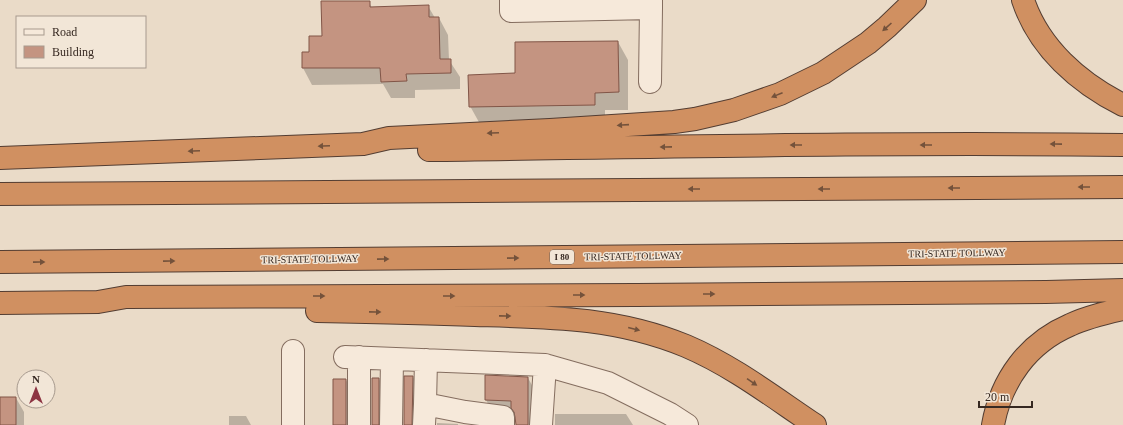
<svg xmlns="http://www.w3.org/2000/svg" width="1123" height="425" viewBox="0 0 1123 425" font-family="'Times New Roman',serif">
	<rect width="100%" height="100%" fill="#eadbc8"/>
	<!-- shadow -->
	<path fill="#0003" d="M 369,2 L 372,8 L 428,6 L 435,18 L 439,18 L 448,35 L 449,60 L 460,77 L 460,89 L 415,90 L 415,98 L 391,98 L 383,84 L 312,85 L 303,68 L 303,53 L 310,53 L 323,37 Z
		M 618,42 L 628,60 L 628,110 L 605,110 L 605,122 L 480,124 L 470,106 L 516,74 Z
		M 413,377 L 423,395 L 422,425 L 404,425 Z
		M 528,378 L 538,396 L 538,425 L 516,425 L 516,418 L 496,418 L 486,400 Z
		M 379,379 L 389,397 L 389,425 L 372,425 Z
		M 346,380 L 356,398 L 356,425 L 334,425 Z
		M 0,398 L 16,398 L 24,412 L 24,425 L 0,425 Z
		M 555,414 L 626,414 L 633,425 L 555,425 Z
		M 229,416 L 246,416 L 251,425 L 229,425 Z
		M 437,423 L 458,424 L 458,425 L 437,425 Z"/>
	<!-- building -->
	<path fill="#c49481" stroke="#815547" d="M 321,1 L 370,1 L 370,7 L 429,5 L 429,17 L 439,17 L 440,59 L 451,59 L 451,73 L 406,74 L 407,81 L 381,82 L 380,68 L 302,68 L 302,52 L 309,52 L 309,36 L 322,36 Z
		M 618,41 L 619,92 L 595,93 L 595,105 L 469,107 L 468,75 L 515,73 L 515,42 Z
		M 485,375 L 528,377 L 528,425 L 516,425 L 515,417 L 514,412 L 511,408 L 511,401 L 485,400 Z
		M 404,376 L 413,376 L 412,425 L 404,425 Z
		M 372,378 L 379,378 L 379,425 L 372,425 Z
		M 333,379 L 346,379 L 346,425 L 333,425 Z
		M 0,397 L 16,397 L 16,425 L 0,425 Z"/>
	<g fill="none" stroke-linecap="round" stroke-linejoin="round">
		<defs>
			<path id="minor" d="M 511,0 L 511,11 L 651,8 L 651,0
				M 650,82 L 651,8
				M 345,357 L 545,365 L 608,383 L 670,414 L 687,425
				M 426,360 L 425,404 L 465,412 L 503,417 L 503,425
				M 293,425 L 293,351
				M 359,425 L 359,357
				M 391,425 L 392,359
				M 424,425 L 425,404
				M 541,425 L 545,365"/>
			<path id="highway" d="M 1023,0 C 1039,48 1079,83 1123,105
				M 429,150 C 660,147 892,142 1123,145
				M 0,158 L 363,144 L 389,138 L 550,130 L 674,122 L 695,119 L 734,110 L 780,94 L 823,73 L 868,43 L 887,27 L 915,0
				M 0,194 L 1123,187
				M 0,262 L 1123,252
				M 0,303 L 98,302 L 126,297 L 636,295 L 1046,292 L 1123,290
				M 317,311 C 370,312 422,313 475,315 C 549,317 616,317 686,346 C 733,366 773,397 815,425
				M 993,425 C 1001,380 1028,343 1070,325 C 1087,317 1105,313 1123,309"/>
		</defs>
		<!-- minor casing -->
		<use href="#minor" stroke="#846d5f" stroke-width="24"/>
		<!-- highway casing -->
		<use href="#highway" stroke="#533d32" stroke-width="24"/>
		<!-- minor -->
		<use href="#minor" stroke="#f6e9da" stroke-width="22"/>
		<!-- highway -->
		<use href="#highway" stroke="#d09061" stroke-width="22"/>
	</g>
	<!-- one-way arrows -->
	<defs><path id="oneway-solid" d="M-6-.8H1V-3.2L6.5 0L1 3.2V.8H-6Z"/></defs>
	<g fill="#74523b">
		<use href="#oneway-solid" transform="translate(887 27) rotate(138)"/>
		<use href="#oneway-solid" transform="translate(777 95) rotate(158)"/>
		<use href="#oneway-solid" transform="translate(623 125) rotate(176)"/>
		<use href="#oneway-solid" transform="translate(493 133) rotate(177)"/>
		<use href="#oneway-solid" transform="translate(1056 144) rotate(-179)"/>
		<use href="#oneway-solid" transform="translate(796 145) rotate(180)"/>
		<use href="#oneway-solid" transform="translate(926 145) rotate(180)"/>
		<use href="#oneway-solid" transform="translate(324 146) rotate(178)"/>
		<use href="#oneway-solid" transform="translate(666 147) rotate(179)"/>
		<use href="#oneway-solid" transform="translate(194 151) rotate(178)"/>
		<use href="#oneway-solid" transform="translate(1084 187) rotate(180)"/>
		<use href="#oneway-solid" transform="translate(954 188) rotate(180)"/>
		<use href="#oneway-solid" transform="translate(694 189) rotate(180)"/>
		<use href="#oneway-solid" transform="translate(824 189) rotate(180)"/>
		<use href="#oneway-solid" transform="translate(513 258) rotate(-1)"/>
		<use href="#oneway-solid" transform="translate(383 259) rotate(-1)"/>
		<use href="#oneway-solid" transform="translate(169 261) rotate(-1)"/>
		<use href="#oneway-solid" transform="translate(39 262) rotate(-1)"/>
		<use href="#oneway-solid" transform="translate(709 294)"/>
		<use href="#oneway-solid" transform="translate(579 295)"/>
		<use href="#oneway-solid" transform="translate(319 296)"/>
		<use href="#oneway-solid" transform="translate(449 296)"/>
		<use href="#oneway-solid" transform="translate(375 312) rotate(1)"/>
		<use href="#oneway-solid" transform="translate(505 316) rotate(1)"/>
		<use href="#oneway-solid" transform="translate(634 329) rotate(14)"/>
		<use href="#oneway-solid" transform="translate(752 382) rotate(34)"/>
	</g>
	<g text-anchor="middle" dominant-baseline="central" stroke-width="3" stroke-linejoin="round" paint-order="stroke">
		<!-- shield labels -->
		<rect fill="#f2e6d7" stroke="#6e6158" stroke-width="1" x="550" y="250" width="24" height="14" rx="3"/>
		<g font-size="9" font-weight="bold" fill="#362821">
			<text x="562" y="257">I 80</text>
		</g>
		<!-- street labels -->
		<g font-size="10" fill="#362821" stroke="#f2e6d7">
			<text transform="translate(957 253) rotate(-1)">TRI-STATE TOLLWAY</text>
			<text transform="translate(633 256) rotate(-1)">TRI-STATE TOLLWAY</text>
			<text transform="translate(310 259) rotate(-1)">TRI-STATE TOLLWAY</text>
		</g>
	</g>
	<!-- legend -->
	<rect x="16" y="16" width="130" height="52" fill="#f2e6d7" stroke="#a79a8e"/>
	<rect x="24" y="29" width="20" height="6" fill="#f6e9da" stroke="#a79a8e"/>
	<text x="52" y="36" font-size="12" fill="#362821">Road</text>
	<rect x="24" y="46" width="20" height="12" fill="#c49481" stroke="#a79a8e"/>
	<text x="52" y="56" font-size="12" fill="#362821">Building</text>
	<!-- north arrow -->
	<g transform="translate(36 389)"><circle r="19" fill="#f2e6d7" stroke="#a79a8e"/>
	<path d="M0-3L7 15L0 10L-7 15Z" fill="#8d3442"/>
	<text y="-6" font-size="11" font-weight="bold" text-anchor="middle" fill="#362821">N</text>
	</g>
	<!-- scale -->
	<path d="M979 401v6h53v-6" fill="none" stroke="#362821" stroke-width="2"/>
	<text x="985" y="401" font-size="12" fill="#362821" stroke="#f2e6d7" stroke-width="3" paint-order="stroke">20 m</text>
</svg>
